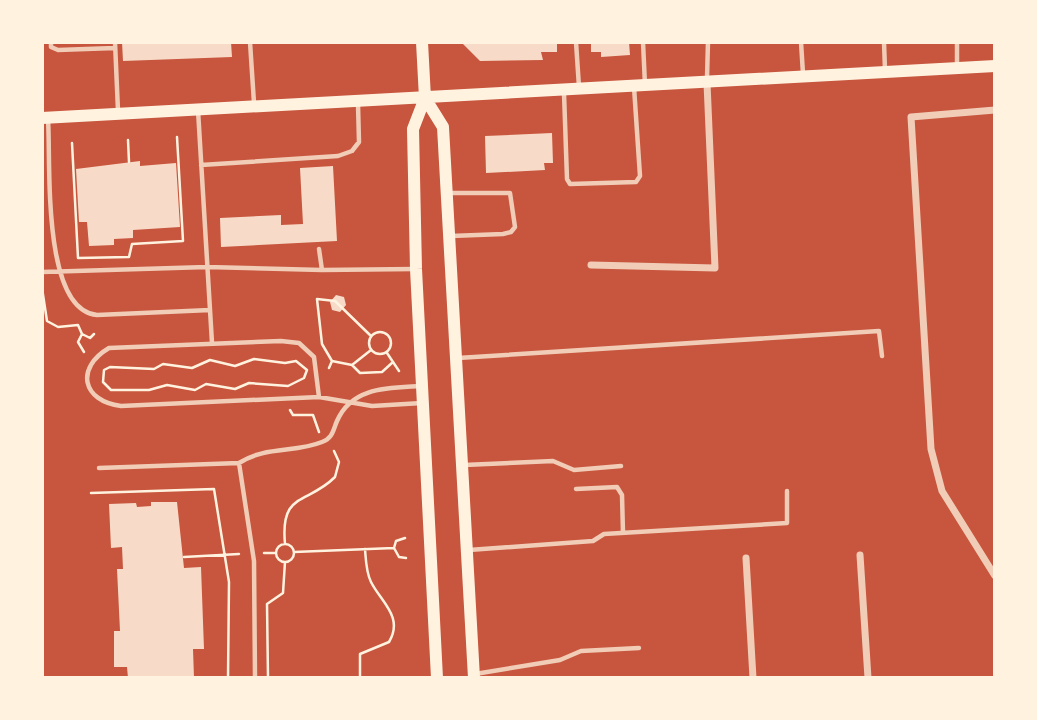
<svg xmlns="http://www.w3.org/2000/svg" width="1037" height="720" viewBox="0 0 1037 720" font-family="'DejaVu Sans',sans-serif">
	<rect width="100%" height="100%" fill="#c8553d"/>
	<!-- building -->
	<path fill="#f7dbc8" d="M 122,42 L 231,42 L 232,57 L 123,61 Z
		M 461,42 L 557,42 L 557,52 L 541,52 L 543,60 L 480,61 Z
		M 591,42 L 629,42 L 630,55 L 601,57 L 601,52 L 591,52 Z
		M 552,133 L 553,163 L 544,163 L 545,170 L 486,173 L 485,136 Z
		M 140,161 L 140,166 L 176,163 L 180,227 L 133,230 L 133,238 L 114,239 L 114,245 L 89,246 L 87,222 L 79,222 L 76,169 Z
		M 333,166 L 337,241 L 221,247 L 220,218 L 281,215 L 281,225 L 303,224 L 300,168 Z
		M 336,295 L 344,297 L 346,305 L 340,312 L 332,310 L 330,302 Z
		M 151,502 L 177,502 L 184,568 L 201,567 L 204,649 L 193,649 L 194,678 L 128,678 L 127,667 L 114,667 L 114,631 L 120,631 L 117,569 L 123,569 L 122,547 L 111,548 L 109,504 L 136,503 L 137,507 L 151,506 Z"/>
	<g fill="none" stroke-linecap="round" stroke-linejoin="round">
		<!-- path -->
		<path stroke="#fff3e0" stroke-width="2.5" d="M 128,140 L 129,162
			M 72,143 L 78,258 L 129,257 L 132,244 L 183,241 L 177,137
			M 42,288 L 47,321 L 58,327 L 78,325 L 82,334 L 90,338 L 94,334
			M369 343a11 11 0 1 1 22 0a11 11 0 1 1-22 0Z
			M 82,334 L 78,342 L 84,352
			M 371,336 L 335,301 L 317,299 L 322,344 L 332,361 L 352,365 L 360,373 L 382,372 L 393,362
			M 387,353 L 399,371
			M 254,359 L 285,363 L 296,361 L 307,370 L 304,378 L 288,386 L 249,383 L 235,389 L 206,384 L 195,390 L 167,385 L 149,390 L 111,390 L 103,382 L 104,370 L 110,367 L 154,369 L 163,364 L 192,368 L 210,360 L 235,366 Z
			M 352,365 L 371,350
			M 329,368 L 332,361
			M 290,410 L 293,415 L 313,415 L 319,432
			M 91,493 L 214,489 L 229,582 L 228,678
			M 405,538 L 396,541 L 394,548 L 399,557 L 406,558
			M 285,544 C 280,491 307,505 335,477 L 339,462 L 334,451
			M276 553a9 9 0 1 1 18 0a9 9 0 1 1-18 0Z
			M 294,552 L 394,548
			M 264,553 L 276,553
			M 184,557 L 239,554
			M 268,678 L 267,604 L 283,593 L 285,562
			M 360,678 L 360,654 L 389,642 C 404,617 381,602 371,582 C 366,572 366,561 365,549"/>
		<!-- service -->
		<path stroke="#f1ccb7" stroke-width="4.5" d="M 51,42 L 51,47 L 58,50 L 115,48
			M 115,42 L 118,111
			M 250,42 L 254,103
			M 576,42 L 579,87
			M 643,42 L 645,85
			M 801,42 L 803,74
			M 884,42 L 885,70
			M 957,42 L 957,66
			M 707,78 L 708,42
			M 564,93 L 567,179 L 570,184 L 636,182 L 640,176 L 634,87
			M 198,110 L 212,343
			M 48,119 C 51,161 41,310 97,315 L 210,310
			M 201,165 L 338,156 L 352,151 L 359,142 L 358,104
			M 450,193 L 510,193 L 515,227 L 511,232 L 503,234 L 451,236
			M 319,249 L 322,270 L 415,269
			M 42,272 L 207,267 L 322,270
			M 458,358 L 879,331 L 882,356
			M 319,397 L 314,357 L 299,343 L 281,341 L 109,348 C 75,368 82,401 121,406 L 319,397 L 372,406 L 422,403
			M 239,463 L 254,561 L 255,678
			M 464,465 L 553,461 L 574,470 L 621,466
			M 99,468 L 239,463 C 265,446 295,453 322,442 C 333,438 333,430 337,421 C 352,386 390,388 421,386
			M 576,489 L 617,487 L 622,495 L 623,533
			M 469,550 L 593,541 L 604,534 L 787,523 L 787,491
			M 475,674 L 560,660 L 581,651 L 639,648"/>
		<!-- minor -->
		<path stroke="#f1ccb7" stroke-width="7" d="M 995,110 L 911,117 L 931,449 L 942,491 L 995,576
			M 591,265 L 715,268 L 707,83
			M 860,555 L 868,678
			M 746,558 L 753,678"/>
		<!-- secondary -->
		<path stroke="#fff3e0" stroke-width="12" d="M 422,42 L 425,98 L 413,129 L 416,269 L 437,678
			M 425,98 L 443,127 L 474,678
			M 42,118 L 995,66"/>
	</g>
	<!-- border -->
	<rect width="1037" height="720" fill="none" stroke="#fff3e0" stroke-width="88"/>
</svg>
